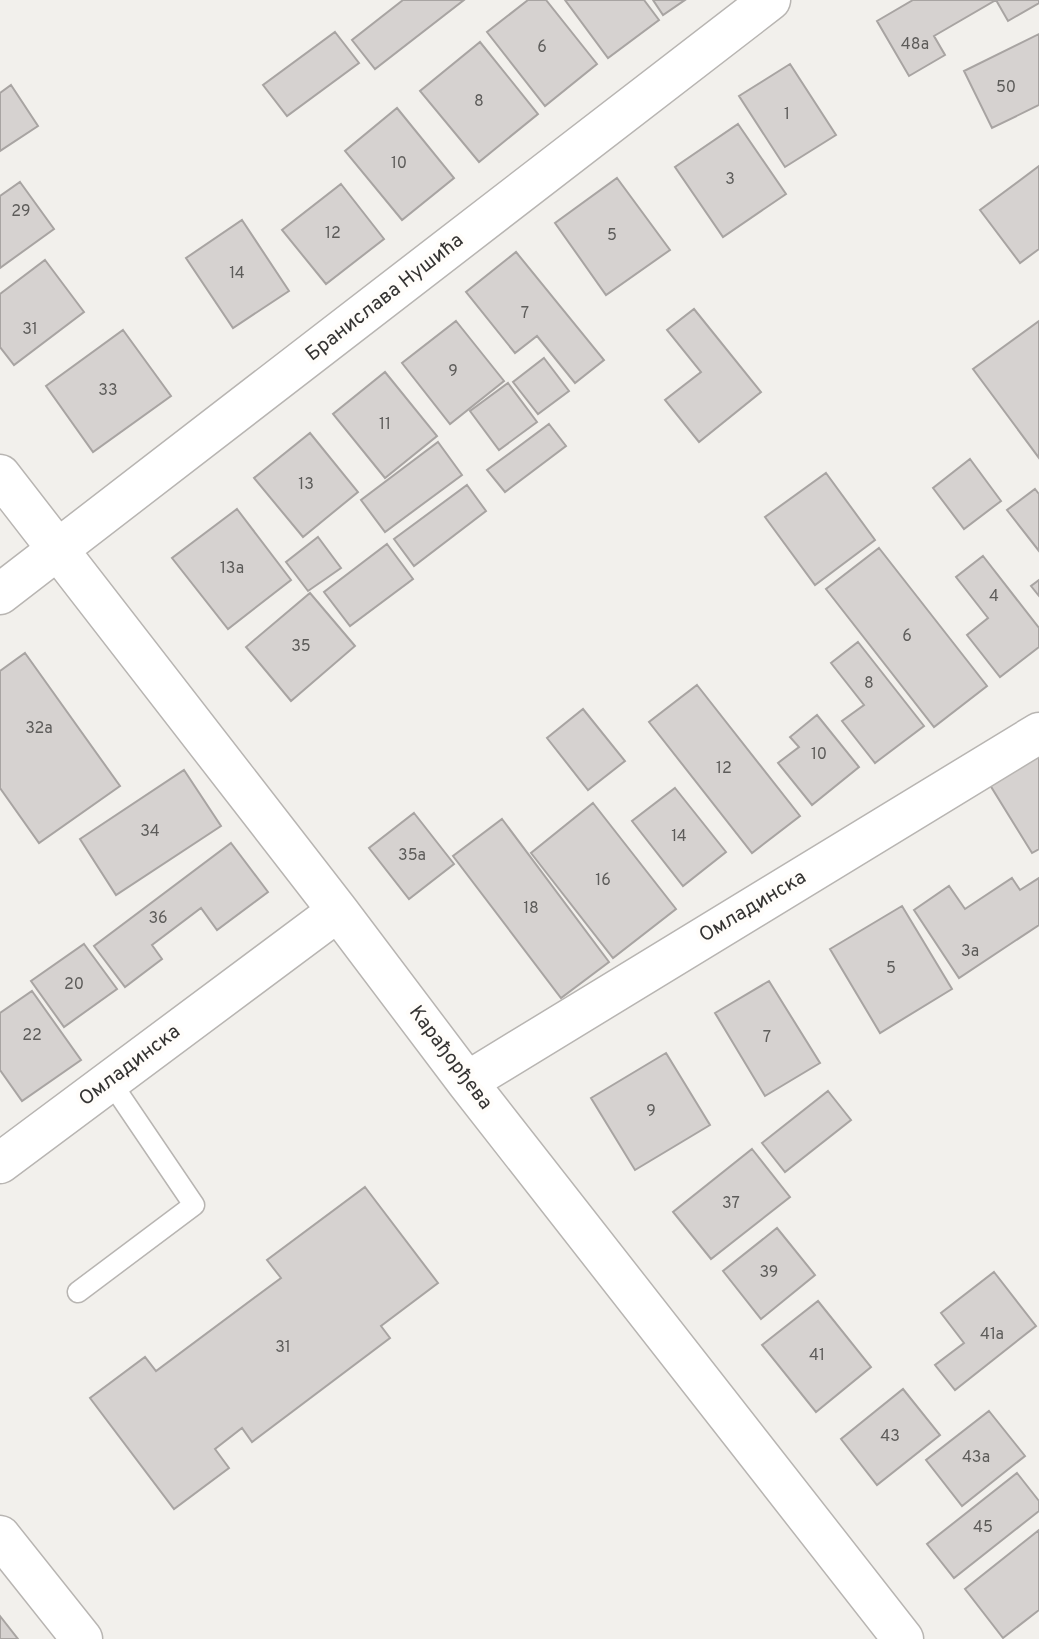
<svg xmlns="http://www.w3.org/2000/svg" width="1039" height="1639" viewBox="0 0 1039 1639" font-family="Overpass,sans-serif">
	<rect width="100%" height="100%" fill="#f2f0ec"/>
	<!-- building -->
	<path fill="#d6d2d0" stroke="#a8a4a2" stroke-width="2" d="M 403,0 L 464,0 L 375,69 L 352,40 Z
		M 528,0 L 546,0 L 597,64 L 545,106 L 487,32 Z
		M 565,0 L 644,0 L 659,20 L 608,58 Z
		M 653,0 L 685,0 L 663,15 Z
		M 913,0 L 1039,0 L 1039,3 L 1008,21 L 996,0 L 934,36 L 945,55 L 909,76 L 877,21 Z
		M 335,32 L 359,63 L 287,116 L 263,85 Z
		M 1039,34 L 1039,105 L 992,128 L 964,71 Z
		M 480,42 L 538,114 L 479,162 L 420,91 Z
		M 790,64 L 836,135 L 785,167 L 739,96 Z
		M 11,85 L 38,126 L 0,151 L 0,93 Z
		M 397,108 L 454,178 L 402,220 L 345,151 Z
		M 738,124 L 786,194 L 723,237 L 675,167 Z
		M 1039,166 L 1039,249 L 1020,263 L 980,210 Z
		M 617,178 L 670,250 L 606,295 L 555,223 Z
		M 20,182 L 54,229 L 0,268 L 0,196 Z
		M 341,184 L 384,239 L 326,284 L 282,230 Z
		M 242,220 L 289,291 L 233,328 L 186,258 Z
		M 516,252 L 604,360 L 575,383 L 537,336 L 515,353 L 466,292 Z
		M 45,260 L 84,312 L 14,365 L 0,347 L 0,294 Z
		M 694,309 L 761,392 L 699,442 L 665,400 L 701,372 L 667,330 Z
		M 456,321 L 504,381 L 450,424 L 402,363 Z
		M 1039,321 L 1039,458 L 973,369 Z
		M 123,330 L 171,396 L 93,452 L 46,386 Z
		M 544,358 L 569,391 L 538,414 L 513,382 Z
		M 385,372 L 437,436 L 385,478 L 333,414 Z
		M 508,383 L 537,422 L 499,450 L 470,411 Z
		M 549,424 L 566,446 L 505,492 L 487,470 Z
		M 310,433 L 358,492 L 303,537 L 254,478 Z
		M 438,442 L 462,475 L 385,532 L 361,500 Z
		M 970,459 L 1001,501 L 964,529 L 933,488 Z
		M 826,473 L 875,540 L 815,585 L 765,517 Z
		M 467,485 L 486,511 L 414,566 L 394,539 Z
		M 1035,489 L 1039,494 L 1039,551 L 1007,510 Z
		M 237,509 L 291,580 L 228,629 L 172,558 Z
		M 318,537 L 341,568 L 308,591 L 286,562 Z
		M 387,544 L 413,579 L 350,626 L 324,592 Z
		M 879,548 L 987,686 L 934,727 L 826,589 Z
		M 983,556 L 1039,628 L 1039,647 L 1000,677 L 967,635 L 988,618 L 956,577 Z
		M 1039,580 L 1039,596 L 1031,586 Z
		M 310,593 L 355,646 L 291,701 L 246,647 Z
		M 858,642 L 924,726 L 875,763 L 842,721 L 864,705 L 831,663 Z
		M 25,653 L 120,786 L 39,843 L 0,788 L 0,671 Z
		M 697,685 L 800,816 L 752,853 L 649,722 Z
		M 583,709 L 625,761 L 588,790 L 547,738 Z
		M 817,715 L 859,767 L 812,805 L 778,763 L 799,747 L 790,737 Z
		M 1039,756 L 1039,849 L 1032,853 L 990,785 Z
		M 184,770 L 221,826 L 116,895 L 80,839 Z
		M 675,788 L 726,852 L 683,886 L 632,821 Z
		M 593,803 L 676,909 L 613,958 L 531,853 Z
		M 414,813 L 454,864 L 409,899 L 369,848 Z
		M 502,819 L 609,962 L 561,998 L 453,856 Z
		M 231,843 L 268,892 L 217,930 L 201,908 L 152,945 L 162,959 L 125,987 L 94,946 Z
		M 1012,878 L 1020,890 L 1039,878 L 1039,925 L 959,978 L 914,910 L 949,886 L 965,909 Z
		M 902,906 L 952,989 L 880,1033 L 830,949 Z
		M 84,944 L 117,989 L 64,1027 L 31,981 Z
		M 769,981 L 820,1063 L 765,1096 L 715,1013 Z
		M 32,991 L 81,1060 L 22,1101 L 0,1070 L 0,1013 Z
		M 666,1053 L 710,1125 L 635,1170 L 591,1098 Z
		M 828,1091 L 851,1120 L 785,1172 L 762,1143 Z
		M 752,1149 L 790,1197 L 711,1259 L 673,1212 Z
		M 365,1187 L 438,1283 L 381,1326 L 390,1338 L 252,1442 L 242,1428 L 215,1449 L 229,1468 L 174,1509 L 90,1398 L 145,1357 L 156,1371 L 281,1278 L 267,1260 Z
		M 777,1228 L 815,1275 L 761,1319 L 723,1271 Z
		M 994,1272 L 1036,1326 L 955,1390 L 935,1365 L 964,1343 L 941,1313 Z
		M 818,1301 L 871,1367 L 816,1412 L 762,1345 Z
		M 903,1389 L 940,1435 L 877,1485 L 841,1439 Z
		M 989,1411 L 1025,1456 L 962,1506 L 926,1460 Z
		M 1017,1473 L 1039,1501 L 1039,1511 L 954,1578 L 927,1544 Z
		M 1039,1530 L 1039,1610 L 1003,1638 L 965,1589 Z
		M 0,1616 L 18,1639 L 0,1639 Z"/>
	<g fill="none" stroke-linecap="round" stroke-linejoin="round">
		<defs>
			<path id="service" d="M 78,1292 L 194,1205 L 110,1081"/>
			<path id="minor" d="M 0,475 L 338,911 L 467,1082 L 903,1639
				M 0,594 L 770,0
				M 467,1082 L 1039,733
				M 0,1163 L 338,911
				M 0,1536 L 82,1639"/>
		</defs>
		<!-- service casing -->
		<use href="#service" stroke="#b8b5b2" stroke-width="23"/>
		<!-- minor casing -->
		<use href="#minor" stroke="#b8b5b2" stroke-width="43"/>
		<!-- service -->
		<use href="#service" stroke="#fff" stroke-width="20"/>
		<!-- minor -->
		<use href="#minor" stroke="#fff" stroke-width="40"/>
	</g>
	<g text-anchor="middle" dominant-baseline="central" stroke-width="8" stroke-linejoin="round" paint-order="stroke">
		<!-- number labels -->
		<g font-size="16" fill="#5d5c5a">
			<text x="915" y="45">48a</text>
			<text x="542" y="48">6</text>
			<text x="1006" y="88">50</text>
			<text x="479" y="102">8</text>
			<text x="787" y="115">1</text>
			<text x="399" y="164">10</text>
			<text x="730" y="180">3</text>
			<text x="21" y="212">29</text>
			<text x="333" y="234">12</text>
			<text x="612" y="236">5</text>
			<text x="237" y="274">14</text>
			<text x="525" y="314">7</text>
			<text x="30" y="330">31</text>
			<text x="453" y="372">9</text>
			<text x="108" y="391">33</text>
			<text x="385" y="425">11</text>
			<text x="306" y="485">13</text>
			<text x="232" y="569">13a</text>
			<text x="994" y="597">4</text>
			<text x="907" y="637">6</text>
			<text x="301" y="647">35</text>
			<text x="869" y="684">8</text>
			<text x="39" y="729">32a</text>
			<text x="819" y="755">10</text>
			<text x="724" y="769">12</text>
			<text x="150" y="832">34</text>
			<text x="679" y="837">14</text>
			<text x="412" y="856">35a</text>
			<text x="603" y="881">16</text>
			<text x="531" y="909">18</text>
			<text x="158" y="919">36</text>
			<text x="970" y="952">3a</text>
			<text x="891" y="969">5</text>
			<text x="74" y="985">20</text>
			<text x="32" y="1036">22</text>
			<text x="767" y="1038">7</text>
			<text x="651" y="1112">9</text>
			<text x="731" y="1204">37</text>
			<text x="769" y="1273">39</text>
			<text x="992" y="1335">41a</text>
			<text x="283" y="1348">31</text>
			<text x="817" y="1356">41</text>
			<text x="890" y="1437">43</text>
			<text x="976" y="1458">43a</text>
			<text x="983" y="1528">45</text>
		</g>
		<!-- street labels -->
		<g font-size="20" fill="#353433" stroke="#fffdfa">
			<text transform="translate(385 298) rotate(-38)">Бранислава Нушића</text>
			<text transform="translate(753 907) rotate(-31)">Омладинска</text>
			<text transform="translate(450 1058) rotate(53)">Карађорђева</text>
			<text transform="translate(130 1066) rotate(-37)">Омладинска</text>
		</g>
	</g>
</svg>
